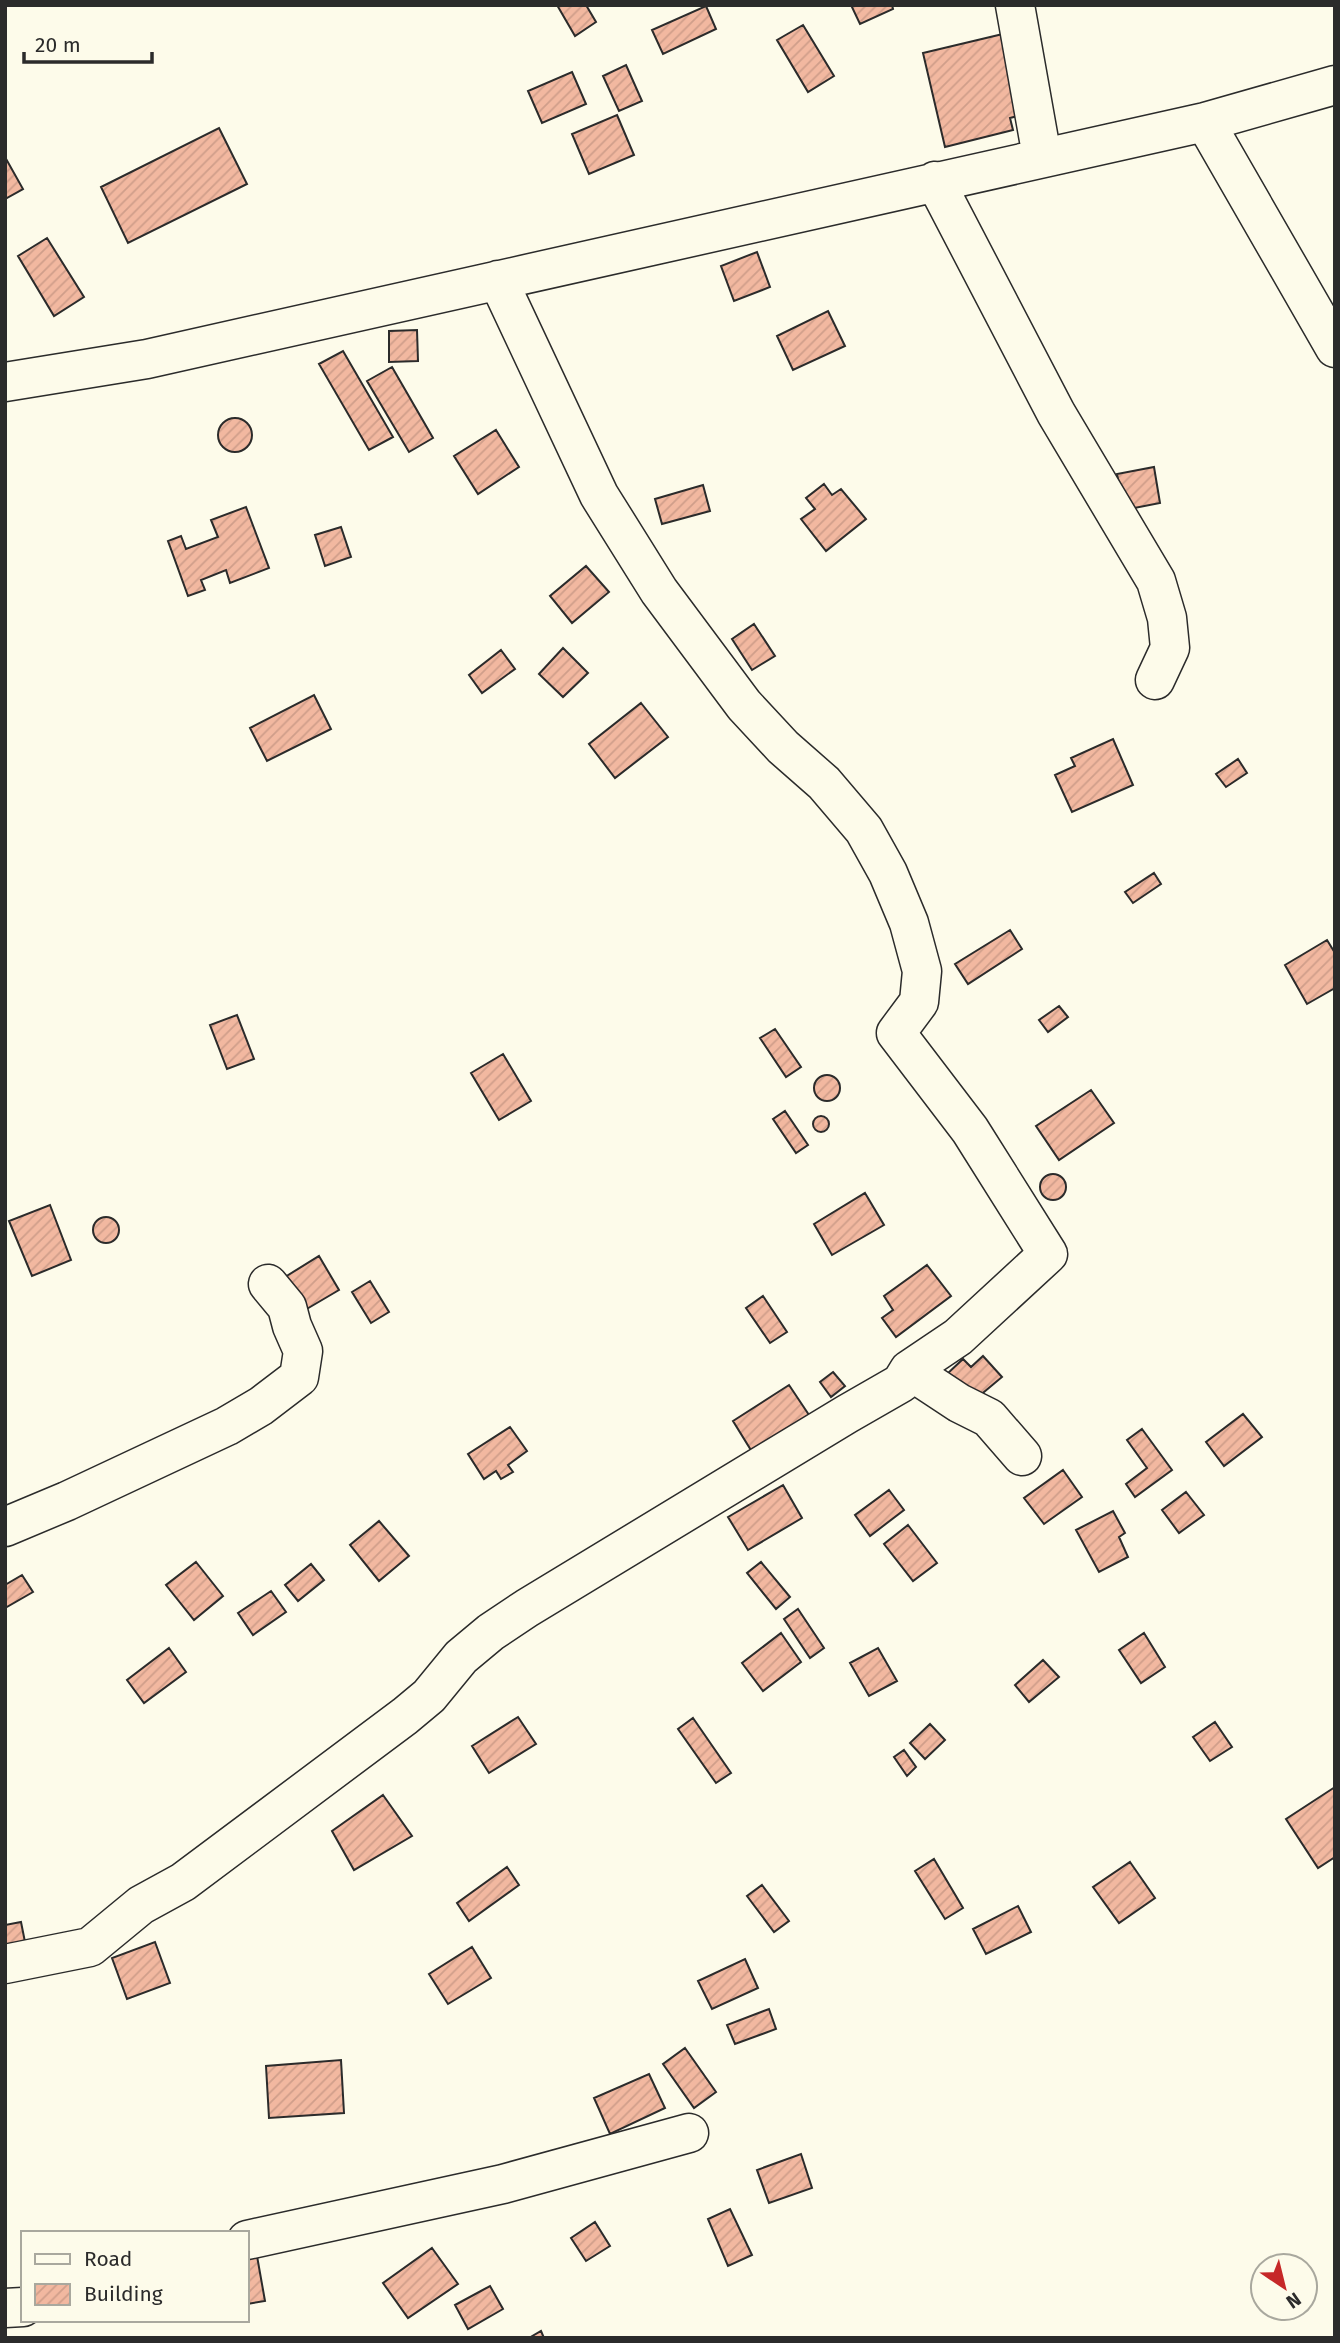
<svg xmlns="http://www.w3.org/2000/svg" width="1340" height="2343" viewBox="0 0 1340 2343" font-family="'Fira Sans',sans-serif">
	<defs>
		<pattern id="building-hatch" width="6" height="6" patternUnits="userSpaceOnUse" patternTransform="scale(1.75)"><rect width="6" height="6" fill="#f2b8a0"/><path d="M-1 1l2-2M0 6l6-6M5 7l2-2" fill="none" stroke="#d09e8a"/></pattern>
	</defs>
	<rect width="100%" height="100%" fill="#fdfbea"/>
	<!-- building -->
	<path fill="url(#building-hatch)" stroke="#2b2b2b" stroke-width="2" d="M 557,5 L 586,5 L 596,22 L 575,36 Z
		M 851,5 L 892,5 L 893,9 L 860,24 Z
		M 706,6 L 716,29 L 663,54 L 652,30 Z
		M 803,25 L 834,76 L 808,92 L 777,40 Z
		M 1007,33 L 1025,114 L 1010,118 L 1013,130 L 945,147 L 923,53 Z
		M 626,65 L 642,101 L 619,111 L 603,76 Z
		M 572,72 L 586,104 L 542,123 L 528,91 Z
		M 617,115 L 634,155 L 589,174 L 572,134 Z
		M 219,128 L 247,184 L 128,243 L 101,187 Z
		M 5,157 L 23,189 L 5,199 Z
		M 47,238 L 84,297 L 54,316 L 18,256 Z
		M 757,252 L 770,287 L 734,301 L 721,266 Z
		M 828,311 L 845,346 L 793,370 L 777,336 Z
		M 417,330 L 418,361 L 389,362 L 389,331 Z
		M 343,351 L 393,437 L 369,450 L 319,364 Z
		M 392,367 L 433,438 L 409,452 L 367,381 Z
		M218 435a17 17 0 1 1 34 0a17 17 0 1 1-34 0Z
		M 496,430 L 519,467 L 478,494 L 454,456 Z
		M 1154,467 L 1160,503 L 1124,510 L 1117,474 Z
		M 824,484 L 832,495 L 841,489 L 866,519 L 826,551 L 801,519 L 815,509 L 806,498 Z
		M 703,485 L 710,511 L 662,524 L 655,499 Z
		M 246,507 L 269,568 L 230,583 L 226,570 L 201,580 L 205,590 L 188,596 L 168,541 L 181,536 L 186,549 L 218,537 L 211,520 Z
		M 341,527 L 351,557 L 325,566 L 315,535 Z
		M 586,566 L 609,592 L 572,623 L 550,596 Z
		M 754,624 L 775,656 L 752,670 L 732,639 Z
		M 563,648 L 588,673 L 563,697 L 539,674 Z
		M 501,650 L 515,669 L 482,693 L 469,675 Z
		M 314,695 L 331,729 L 267,761 L 250,728 Z
		M 641,703 L 668,737 L 615,778 L 589,744 Z
		M 1113,739 L 1133,785 L 1072,812 L 1055,775 L 1075,766 L 1071,758 Z
		M 1238,759 L 1247,773 L 1226,787 L 1216,774 Z
		M 1154,873 L 1161,884 L 1133,903 L 1125,892 Z
		M 1010,930 L 1022,949 L 968,984 L 955,964 Z
		M 1327,940 L 1335,953 L 1335,988 L 1307,1004 L 1285,965 Z
		M 1059,1006 L 1068,1017 L 1048,1032 L 1039,1020 Z
		M 237,1015 L 254,1059 L 227,1069 L 210,1025 Z
		M 775,1029 L 801,1067 L 786,1077 L 760,1038 Z
		M 503,1054 L 531,1101 L 499,1120 L 471,1073 Z
		M814 1088a13 13 0 1 1 26 0a13 13 0 1 1-26 0Z
		M 1091,1090 L 1114,1123 L 1059,1160 L 1036,1126 Z
		M 785,1111 L 808,1145 L 796,1153 L 773,1119 Z
		M813 1124a8 8 0 1 1 16 0a8 8 0 1 1-16 0Z
		M1040 1187a13 13 0 1 1 26 0a13 13 0 1 1-26 0Z
		M 865,1193 L 884,1225 L 832,1255 L 814,1224 Z
		M 50,1205 L 71,1260 L 32,1276 L 9,1221 Z
		M93 1230a13 13 0 1 1 26 0a13 13 0 1 1-26 0Z
		M 319,1256 L 339,1290 L 305,1310 L 285,1277 Z
		M 927,1265 L 951,1296 L 896,1337 L 882,1318 L 893,1310 L 884,1296 Z
		M 370,1281 L 389,1312 L 371,1323 L 352,1292 Z
		M 763,1296 L 787,1332 L 770,1343 L 746,1308 Z
		M 983,1356 L 1002,1377 L 972,1402 L 947,1374 L 963,1359 L 971,1367 Z
		M 833,1372 L 845,1386 L 831,1397 L 820,1382 Z
		M 789,1385 L 811,1418 L 754,1455 L 733,1421 Z
		M 1243,1414 L 1262,1437 L 1224,1466 L 1206,1442 Z
		M 510,1427 L 527,1451 L 508,1465 L 513,1472 L 501,1479 L 496,1471 L 484,1479 L 468,1454 Z
		M 1142,1429 L 1172,1470 L 1135,1497 L 1126,1484 L 1147,1468 L 1127,1440 Z
		M 1063,1470 L 1082,1497 L 1044,1524 L 1024,1498 Z
		M 783,1485 L 802,1518 L 748,1550 L 728,1517 Z
		M 889,1490 L 904,1510 L 870,1536 L 855,1515 Z
		M 1186,1492 L 1204,1515 L 1179,1533 L 1162,1510 Z
		M 1113,1511 L 1125,1533 L 1119,1537 L 1128,1557 L 1099,1572 L 1076,1530 Z
		M 379,1521 L 409,1556 L 379,1581 L 350,1545 Z
		M 908,1525 L 937,1563 L 913,1581 L 884,1544 Z
		M 196,1562 L 223,1596 L 194,1620 L 166,1585 Z
		M 761,1562 L 790,1597 L 776,1609 L 747,1573 Z
		M 311,1564 L 324,1580 L 298,1601 L 285,1585 Z
		M 22,1575 L 33,1592 L 5,1608 L 5,1585 Z
		M 271,1591 L 286,1612 L 253,1635 L 238,1613 Z
		M 798,1609 L 824,1648 L 810,1658 L 784,1619 Z
		M 781,1633 L 801,1662 L 763,1691 L 742,1663 Z
		M 1144,1633 L 1165,1667 L 1141,1683 L 1119,1650 Z
		M 169,1648 L 186,1672 L 144,1703 L 127,1680 Z
		M 878,1648 L 897,1681 L 869,1696 L 850,1663 Z
		M 1043,1660 L 1059,1677 L 1029,1702 L 1015,1685 Z
		M 518,1717 L 536,1744 L 489,1773 L 472,1746 Z
		M 693,1718 L 731,1773 L 716,1783 L 678,1729 Z
		M 1215,1722 L 1232,1747 L 1210,1761 L 1193,1737 Z
		M 930,1724 L 945,1740 L 925,1759 L 910,1743 Z
		M 904,1750 L 916,1767 L 907,1776 L 894,1757 Z
		M 1335,1787 L 1335,1857 L 1318,1868 L 1286,1819 Z
		M 383,1795 L 412,1836 L 354,1870 L 332,1831 Z
		M 934,1859 L 963,1908 L 945,1919 L 915,1871 Z
		M 1130,1862 L 1155,1898 L 1119,1923 L 1093,1887 Z
		M 507,1867 L 519,1885 L 469,1921 L 457,1903 Z
		M 762,1885 L 789,1921 L 774,1932 L 747,1896 Z
		M 1018,1906 L 1031,1932 L 986,1954 L 973,1929 Z
		M 21,1922 L 25,1942 L 5,1946 L 5,1925 Z
		M 155,1942 L 170,1983 L 127,1999 L 112,1958 Z
		M 472,1947 L 491,1978 L 448,2004 L 429,1974 Z
		M 745,1959 L 758,1988 L 712,2009 L 698,1981 Z
		M 769,2009 L 776,2029 L 735,2044 L 727,2025 Z
		M 685,2048 L 716,2092 L 694,2108 L 663,2064 Z
		M 341,2060 L 344,2113 L 269,2118 L 266,2066 Z
		M 649,2074 L 665,2108 L 610,2134 L 594,2098 Z
		M 801,2154 L 812,2188 L 769,2203 L 757,2170 Z
		M 730,2209 L 752,2255 L 728,2266 L 708,2219 Z
		M 595,2222 L 610,2246 L 586,2261 L 571,2238 Z
		M 432,2248 L 458,2284 L 408,2318 L 383,2283 Z
		M 257,2256 L 265,2301 L 247,2304 L 247,2258 Z
		M 490,2286 L 503,2309 L 468,2329 L 455,2305 Z
		M 541,2331 L 544,2338 L 529,2338 Z"/>
	<g fill="none" stroke-linecap="round" stroke-linejoin="round">
		<defs>
			<path id="minor" d="M 1015,5 L 1042,157
				M 1205,122 L 1335,348
				M 935,181 L 1056,413 L 1156,581 L 1167,618 L 1170,648 L 1155,680
				M 498,280 L 599,495 L 659,591 L 744,705 L 783,747 L 824,783 L 864,830 L 888,873 L 909,923 L 922,971 L 919,1002 L 896,1033 L 970,1130 L 1048,1254 L 958,1337 L 909,1370
				M 5,382 L 147,359 L 1205,122 L 1335,85
				M 5,1527 L 67,1501 L 227,1426 L 261,1406 L 299,1377 L 303,1351 L 292,1326 L 287,1307 L 268,1284
				M 5,1964 L 90,1947 L 141,1905 L 183,1882 L 405,1716 L 429,1696 L 461,1657 L 491,1632 L 527,1608 L 847,1414 L 901,1383 L 909,1370 L 959,1403 L 989,1418 L 1022,1456
				M 247,2240 L 503,2184 L 689,2133
				M 5,2308 L 23,2307"/>
		</defs>
		<!-- minor casing -->
		<use href="#minor" stroke="#2b2b2b" stroke-width="41"/>
		<!-- minor -->
		<use href="#minor" stroke="#fdfbea" stroke-width="38"/>
	</g>
	<!-- border -->
	<rect width="1340" height="2343" fill="none" stroke="#2b2b2b" stroke-width="14"/>
	<!-- legend -->
	<rect x="21" y="2231" width="228" height="91" fill="#fdfbea" stroke="#a9a89e" stroke-width="2"/>
	<rect x="35" y="2254" width="35" height="10" fill="#fdfbea" stroke="#a9a89e" stroke-width="2"/>
	<text x="84" y="2266" font-size="21" fill="#2b2b2b">Road</text>
	<rect x="35" y="2284" width="35" height="21" fill="url(#building-hatch)" stroke="#a9a89e" stroke-width="2"/>
	<text x="84" y="2301" font-size="21" fill="#2b2b2b">Building</text>
	<!-- north arrow -->
	<g transform="translate(1284 2287) rotate(145)"><circle r="33" fill="#fdfbea" stroke="#a9a89e" stroke-width="2"/>
	<path d="M0-5L12 26L0 18L-12 26Z" fill="#c62828"/>
	<text y="-10" font-size="19" font-weight="bold" text-anchor="middle" fill="#2b2b2b">N</text>
	</g>
	<!-- scale -->
	<path d="M24 52v10h128v-10" fill="none" stroke="#2b2b2b" stroke-width="3.5"/>
	<text x="35" y="52" font-size="21" fill="#2b2b2b" stroke="#fdfbea" stroke-width="5" paint-order="stroke">20 m</text>
</svg>
